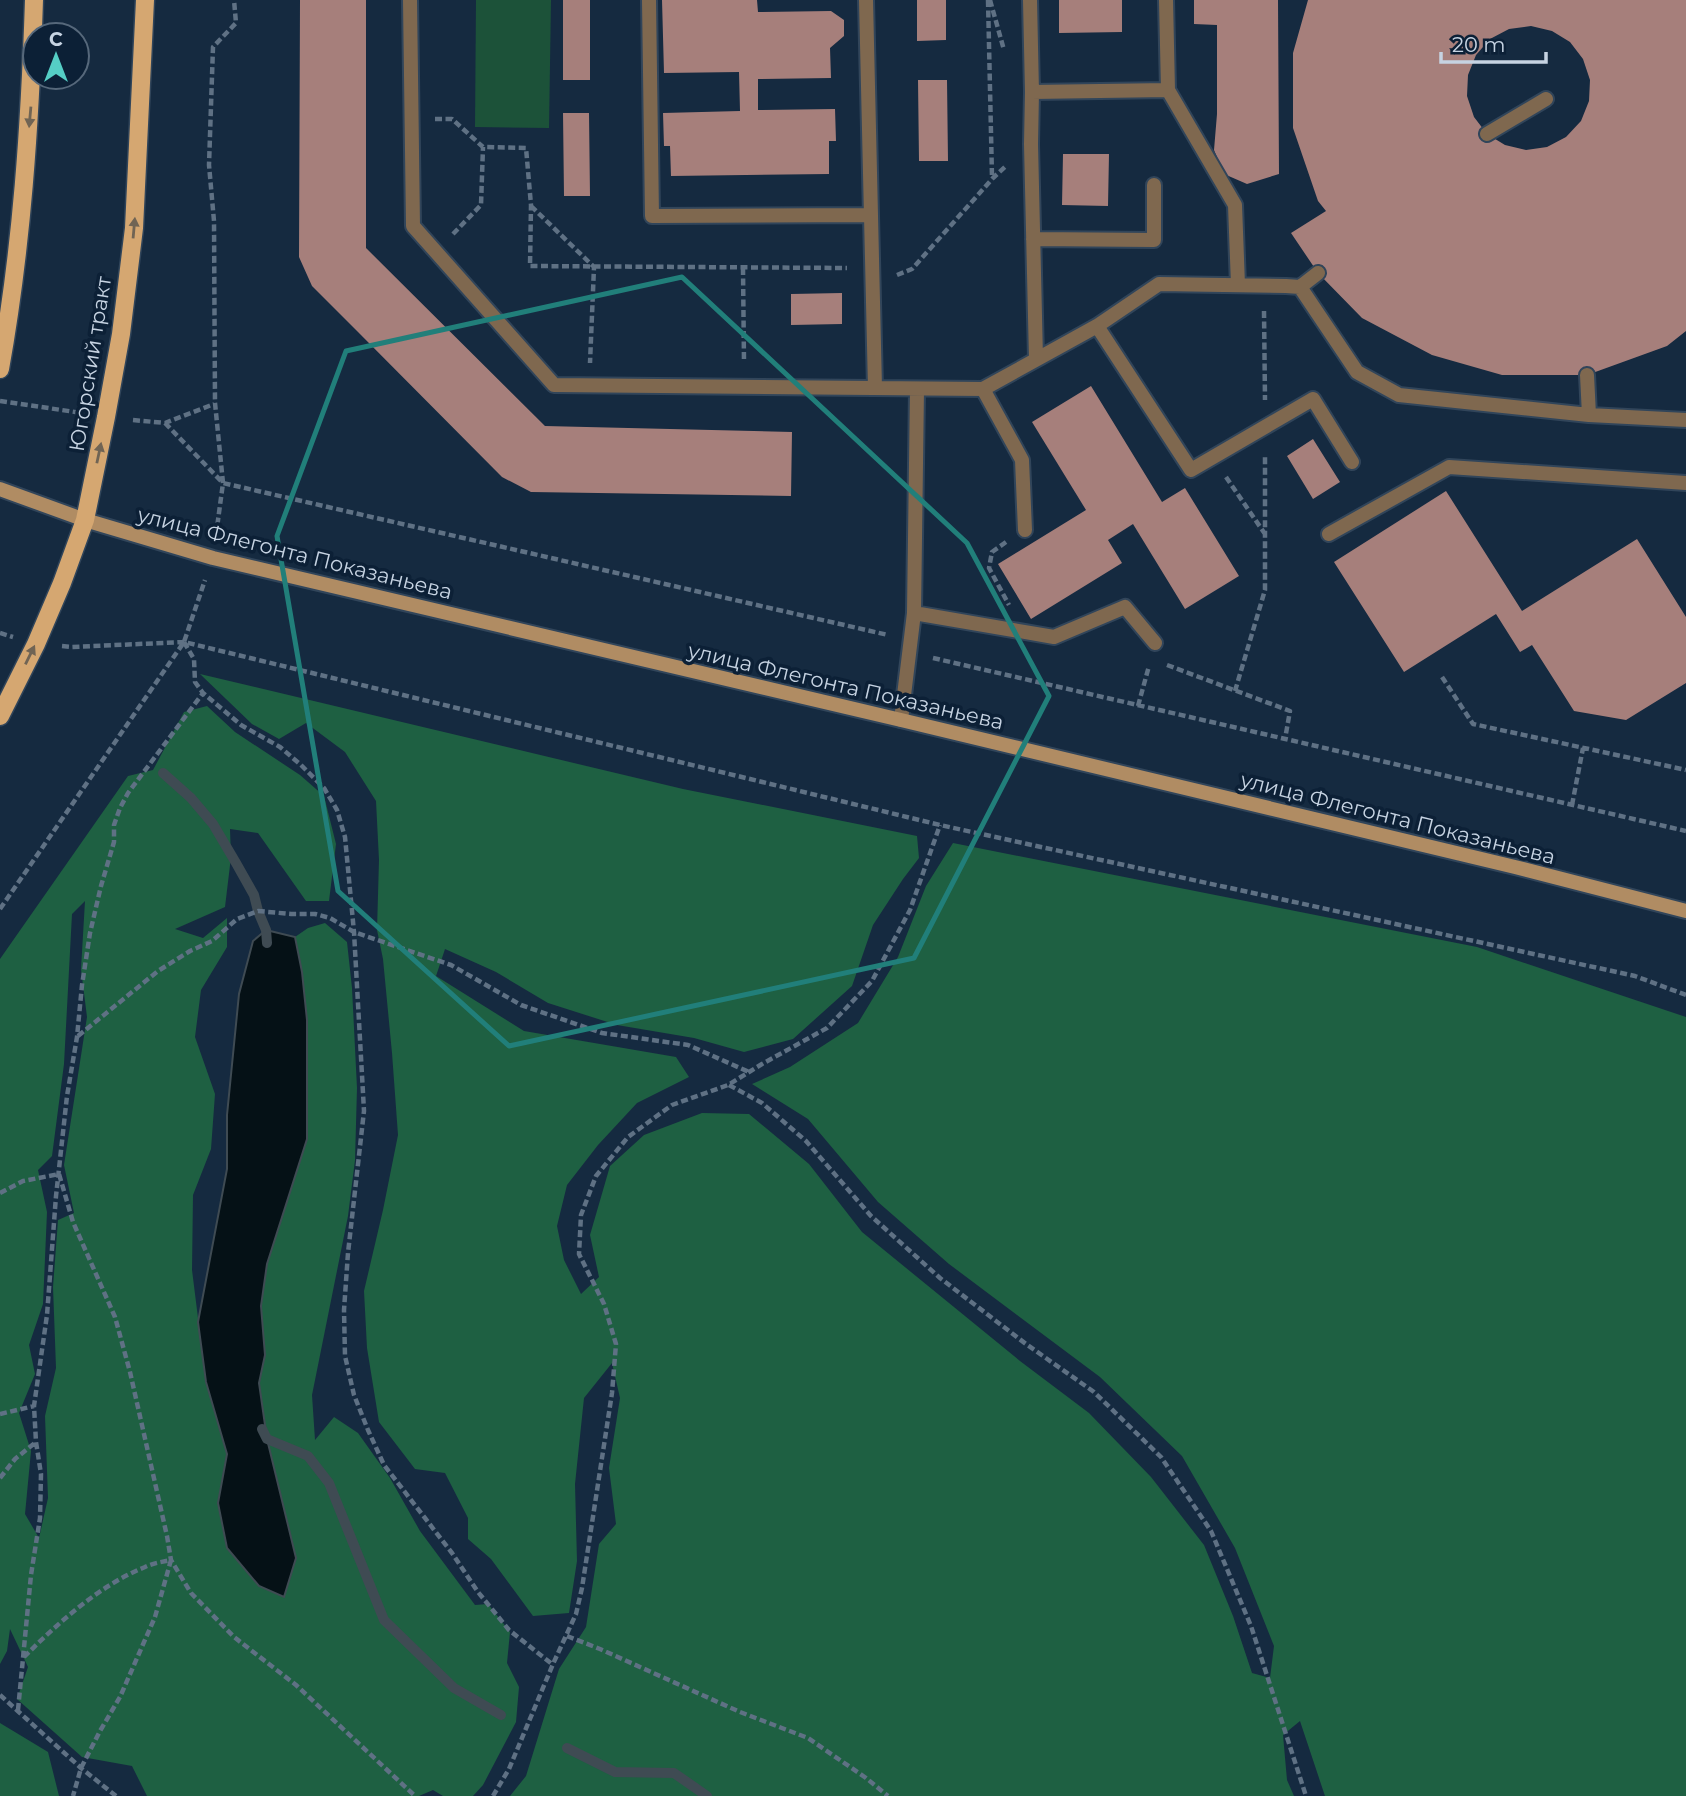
<svg xmlns="http://www.w3.org/2000/svg" width="1686" height="1796" viewBox="0 0 1686 1796" font-family="Montserrat,sans-serif">
	<rect width="100%" height="100%" fill="#152a40"/>
	<!-- green -->
	<path fill="#1c5239" d="M 476,0 L 551,0 L 549,128 L 475,127 Z"/>
	<!-- forest -->
	<path fill="#1e6042" fill-rule="evenodd" d="M 200,674 L 683,789 L 917,836 L 919,858 L 903,879 L 873,925 L 852,986 L 793,1039 L 744,1052 L 694,1038 L 617,1025 L 548,1003 L 496,972 L 445,949 L 436,976 L 524,1031 L 676,1057 L 689,1077 L 637,1103 L 598,1145 L 567,1185 L 557,1226 L 564,1260 L 581,1294 L 599,1277 L 590,1235 L 610,1166 L 644,1135 L 702,1113 L 749,1114 L 809,1164 L 862,1232 L 1020,1361 L 1089,1413 L 1151,1477 L 1204,1545 L 1233,1616 L 1252,1673 L 1270,1678 L 1274,1646 L 1235,1548 L 1182,1456 L 1100,1377 L 949,1264 L 878,1202 L 808,1119 L 752,1084 L 790,1067 L 858,1023 L 898,957 L 926,886 L 953,843 L 1477,947 L 1686,1017 L 1686,1796 L 1325,1796 L 1300,1721 L 1283,1735 L 1287,1780 L 1294,1796 L 510,1796 L 526,1776 L 559,1669 L 586,1627 L 599,1544 L 616,1524 L 609,1468 L 620,1398 L 612,1363 L 584,1398 L 575,1484 L 577,1561 L 569,1613 L 533,1616 L 491,1559 L 468,1539 L 468,1518 L 445,1473 L 415,1469 L 379,1422 L 367,1348 L 364,1291 L 383,1210 L 398,1135 L 392,1053 L 383,959 L 377,930 L 379,860 L 376,801 L 345,752 L 306,723 L 279,739 L 252,724 Z
		M 207,706 L 235,732 L 300,775 L 324,796 L 336,844 L 329,901 L 306,901 L 258,833 L 230,829 L 231,857 L 225,907 L 175,929 L 203,938 L 227,918 L 227,947 L 201,990 L 195,1037 L 215,1094 L 211,1149 L 193,1195 L 192,1270 L 206,1382 L 227,1454 L 218,1503 L 259,1586 L 284,1597 L 267,1439 L 259,1383 L 265,1355 L 261,1306 L 267,1264 L 307,1139 L 307,1020 L 302,972 L 295,937 L 308,928 L 325,923 L 347,942 L 352,988 L 357,1088 L 355,1160 L 348,1216 L 312,1395 L 315,1440 L 334,1417 L 358,1433 L 390,1478 L 420,1531 L 475,1605 L 488,1604 L 510,1632 L 507,1663 L 519,1687 L 516,1722 L 483,1785 L 473,1796 L 443,1796 L 433,1790 L 419,1796 L 147,1796 L 132,1766 L 82,1757 L 17,1699 L 28,1667 L 10,1629 L 7,1651 L 0,1664 L 0,959 L 128,776 L 153,770 L 184,712 ZM 85,901 L 81,969 L 87,1017 L 64,1165 L 74,1213 L 58,1220 L 53,1287 L 56,1368 L 45,1416 L 48,1498 L 39,1538 L 25,1514 L 31,1451 L 19,1413 L 35,1374 L 29,1345 L 43,1304 L 47,1212 L 38,1170 L 52,1156 L 64,1064 L 72,914 Z
		M 0,1723 L 48,1752 L 59,1796 L 0,1796 Z"/>
	<!-- water -->
	<path fill="#051116" stroke="#3f4b53" stroke-width="2" d="M 266,930 L 295,937 L 302,972 L 307,1020 L 307,1139 L 267,1264 L 261,1306 L 265,1355 L 259,1383 L 267,1439 L 296,1558 L 284,1597 L 259,1586 L 227,1548 L 218,1503 L 227,1454 L 206,1382 L 198,1322 L 227,1169 L 227,1115 L 239,994 L 253,941 Z"/>
	<g fill="none" stroke-linecap="round" stroke-linejoin="round">
		<!-- stream -->
		<path stroke="#3f4b53" stroke-width="10" d="M 163,773 L 191,798 L 213,824 L 236,863 L 254,895 L 258,911 L 266,930 L 267,943
			M 262,1429 L 267,1439 L 308,1456 L 329,1483 L 384,1620 L 454,1688 L 501,1715
			M 567,1748 L 615,1772 L 674,1773 L 707,1796"/>
	</g>
	<!-- building -->
	<path fill="#a67f7b" fill-rule="evenodd" d="M 300,0 L 366,0 L 366,248 L 545,426 L 792,432 L 791,496 L 531,492 L 502,477 L 358,332 L 312,286 L 299,257 Z
		M 563,0 L 590,0 L 590,80 L 563,80 Z
		M 662,0 L 757,0 L 758,12 L 831,11 L 844,20 L 844,36 L 830,48 L 831,78 L 758,79 L 758,110 L 835,109 L 836,141 L 829,141 L 829,174 L 671,176 L 670,146 L 664,146 L 663,113 L 740,111 L 739,72 L 664,73 Z
		M 917,0 L 946,0 L 946,40 L 917,41 Z
		M 1059,0 L 1122,0 L 1122,32 L 1059,33 Z
		M 1194,0 L 1278,0 L 1279,174 L 1247,184 L 1224,174 L 1214,150 L 1217,114 L 1217,25 L 1194,24 Z
		M 1308,0 L 1686,0 L 1686,331 L 1667,346 L 1587,375 L 1502,375 L 1432,355 L 1362,318 L 1318,273 L 1291,233 L 1326,211 L 1318,201 L 1293,128 L 1293,53 ZM 1531,26 L 1552,31 L 1570,42 L 1583,59 L 1590,80 L 1589,101 L 1581,121 L 1566,137 L 1547,147 L 1526,150 L 1505,145 L 1487,134 L 1474,117 L 1467,96 L 1468,75 L 1476,55 L 1490,39 L 1509,29 Z
		M 918,80 L 947,80 L 948,161 L 919,161 Z
		M 563,113 L 589,113 L 590,196 L 564,196 Z
		M 1063,154 L 1109,154 L 1108,206 L 1062,205 Z
		M 842,293 L 842,324 L 791,325 L 791,294 Z
		M 1091,386 L 1162,502 L 1185,488 L 1239,576 L 1185,609 L 1133,524 L 1108,540 L 1122,563 L 1031,619 L 998,564 L 1086,510 L 1032,422 Z
		M 1313,439 L 1340,482 L 1313,499 L 1287,456 Z
		M 1446,491 L 1522,611 L 1637,539 L 1686,617 L 1686,683 L 1626,720 L 1574,711 L 1532,645 L 1520,652 L 1496,614 L 1404,672 L 1334,562 Z"/>
	<g fill="none" stroke-linecap="round" stroke-linejoin="round">
		<defs>
			<path id="lane" d="M 410,0 L 413,226 L 554,385 L 983,389 L 1097,326 L 1159,284 L 1286,286 L 1300,287 L 1357,372 L 1399,395 L 1589,415 L 1686,420
				M 649,0 L 652,216 L 871,215
				M 866,0 L 875,388
				M 1030,0 L 1032,92 L 1031,144 L 1036,359
				M 1166,0 L 1168,90 L 1235,205 L 1238,285
				M 1032,92 L 1168,90
				M 1487,134 L 1546,99
				M 1033,239 L 1154,240 L 1154,185
				M 1300,287 L 1318,273
				M 1097,326 L 1191,470 L 1313,399 L 1352,462
				M 1587,375 L 1589,415
				M 983,389 L 1022,460 L 1025,530
				M 1329,534 L 1449,467 L 1686,483
				M 914,613 L 1054,637 L 1125,607 L 1155,643
				M 901,720 L 914,613 L 917,389"/>
			<path id="secondary" d="M 0,489 L 85,520 L 213,558 L 901,720 L 1515,867 L 1686,911"/>
			<path id="primary" d="M 0,369 C 22,247 30,124 34,0
				M 0,716 L 36,644 L 62,583 L 85,520 L 106,417 L 121,334 L 134,228 L 145,0"/>
		</defs>
		<!-- lane casing -->
		<use href="#lane" stroke="#31455a" stroke-width="18"/>
		<!-- secondary casing -->
		<use href="#secondary" stroke="#31455a" stroke-width="18"/>
		<!-- primary casing -->
		<use href="#primary" stroke="#31455a" stroke-width="21"/>
		<!-- path -->
		<path stroke="#5f7184" stroke-width="4.5" stroke-dasharray="7 3.5" stroke-linecap="butt" d="M 988,0 L 992,177
			M 990,0 L 1004,50
			M 435,119 L 452,119 L 483,147 L 526,148 L 531,205 L 530,266 L 847,268
			M 531,206 L 594,267 L 590,363
			M 453,234 L 481,205 L 483,147
			M 743,268 L 744,362
			M 897,275 L 912,269 L 993,178 L 1006,166
			M 1264,311 L 1265,400
			M 0,401 L 82,413
			M 133,420 L 165,423 L 214,404
			M 165,423 L 223,483 L 888,635
			M 1226,477 L 1265,534
			M 216,535 L 223,483 L 215,403 L 214,221 L 209,165 L 213,47 L 236,23 L 234,0
			M 1006,542 L 992,552 L 989,568 L 1009,605
			M 0,633 L 13,637
			M 184,642 L 194,659 L 195,682 L 203,693 L 241,725 L 280,747 L 301,765 L 324,788 L 337,810 L 345,837 L 354,932 L 364,1111 L 348,1253 L 344,1310 L 345,1356 L 354,1395 L 368,1430 L 384,1465 L 452,1553 L 478,1592 L 509,1630 L 552,1664
			M 62,646 L 72,647 L 184,642 L 940,825 L 1635,976 L 1686,995
			M 933,658 L 1686,831
			M 1167,665 L 1290,711 L 1285,739
			M 1442,677 L 1473,724 L 1686,770
			M 1235,691 L 1265,590 L 1265,455
			M 1138,706 L 1149,666
			M 1572,805 L 1583,748
			M 0,909 L 184,642 L 205,580
			M 78,1036 L 158,971 L 190,951 L 212,941 L 237,919 L 258,911 L 291,914 L 315,914 L 330,918 L 354,932 L 451,965 L 521,1005 L 602,1033 L 688,1045 L 749,1072
			M 729,1085 L 762,1103 L 806,1141 L 871,1216 L 940,1278 L 1026,1344 L 1094,1392 L 1161,1457 L 1211,1531 L 1251,1626 L 1306,1796
			M 0,1193 L 23,1181 L 59,1174 L 73,1222 L 115,1317 L 130,1372 L 167,1536 L 171,1560 L 191,1593 L 234,1637 L 296,1685 L 415,1796
			M 0,1414 L 34,1406
			M 0,1478 L 15,1459 L 36,1442
			M 567,1636 L 600,1649 L 740,1712 L 808,1738 L 866,1778 L 888,1796
			M 24,1657 C 58,1623 100,1585 145,1567 C 153,1563 162,1562 171,1560 L 155,1617 L 120,1697 L 100,1731 L 81,1768 L 73,1796
			M 0,1695 L 81,1768 L 116,1796
			M 18,1710 L 31,1575 L 40,1518 L 41,1474 L 36,1442 L 34,1406 L 47,1315 L 56,1196 L 67,1096 L 77,1037 L 82,985 L 90,933 L 101,886 L 114,842 L 114,825 L 120,808 L 128,793 L 203,693
			M 493,1796 L 509,1769 L 553,1664 L 576,1614 L 582,1588 L 612,1393 L 616,1344 L 604,1304 L 579,1254 L 581,1215 L 596,1176 L 628,1137 L 672,1105 L 728,1085 L 762,1064 L 827,1028 L 872,981 L 910,910 L 940,825"/>
		<!-- lane -->
		<use href="#lane" stroke="#7f684f" stroke-width="14"/>
		<!-- secondary -->
		<use href="#secondary" stroke="#b08c63" stroke-width="14"/>
		<!-- primary -->
		<use href="#primary" stroke="#d5a771" stroke-width="18"/>
	</g>
	<!-- one-way arrows -->
	<defs><path id="oneway-solid" d="M-6-.8H1V-3.2L6.5 0L1 3.2V.8H-6Z" transform="scale(1.75)"/></defs>
	<g fill="#706454">
		<use href="#oneway-solid" transform="translate(30 117) rotate(95)"/>
		<use href="#oneway-solid" transform="translate(134 228) rotate(-85)"/>
		<use href="#oneway-solid" transform="translate(99 453) rotate(-78)"/>
		<use href="#oneway-solid" transform="translate(30 655) rotate(-64)"/>
	</g>
	<!-- marked area -->
	<path fill="none" stroke="#217f7a" stroke-width="5" stroke-linejoin="round" d="M 682,277 L 967,543 L 1049,696 L 914,958 L 509,1046 L 338,891 L 277,536 L 346,351 Z"/>
	<g text-anchor="middle" dominant-baseline="central" stroke-width="7" stroke-linejoin="round" paint-order="stroke">
		<!-- street labels -->
		<g font-size="21" fill="#c6d3e2" stroke="#0c2036">
			<text transform="translate(90 364) rotate(-81)">Югорский тракт</text>
			<text transform="translate(295 553) rotate(14)">улица Флегонта Показаньева</text>
			<text transform="translate(846 686) rotate(13)">улица Флегонта Показаньева</text>
			<text transform="translate(1398 818) rotate(14)">улица Флегонта Показаньева</text>
		</g>
	</g>
	<!-- north arrow -->
	<g transform="translate(56 56)"><circle r="33" fill="#0c2036" stroke="#56687b" stroke-width="2"/>
	<path d="M0-5L12 26L0 18L-12 26Z" fill="#55cec5"/>
	<text y="-10" font-size="19" font-weight="bold" text-anchor="middle" fill="#c6d3e2">С</text>
	</g>
	<!-- scale -->
	<path d="M1441 52v10h105v-10" fill="none" stroke="#c6d3e2" stroke-width="3.5"/>
	<text x="1452" y="52" font-size="21" fill="#c6d3e2" stroke="#0c2036" stroke-width="5" paint-order="stroke">20 m</text>
</svg>
